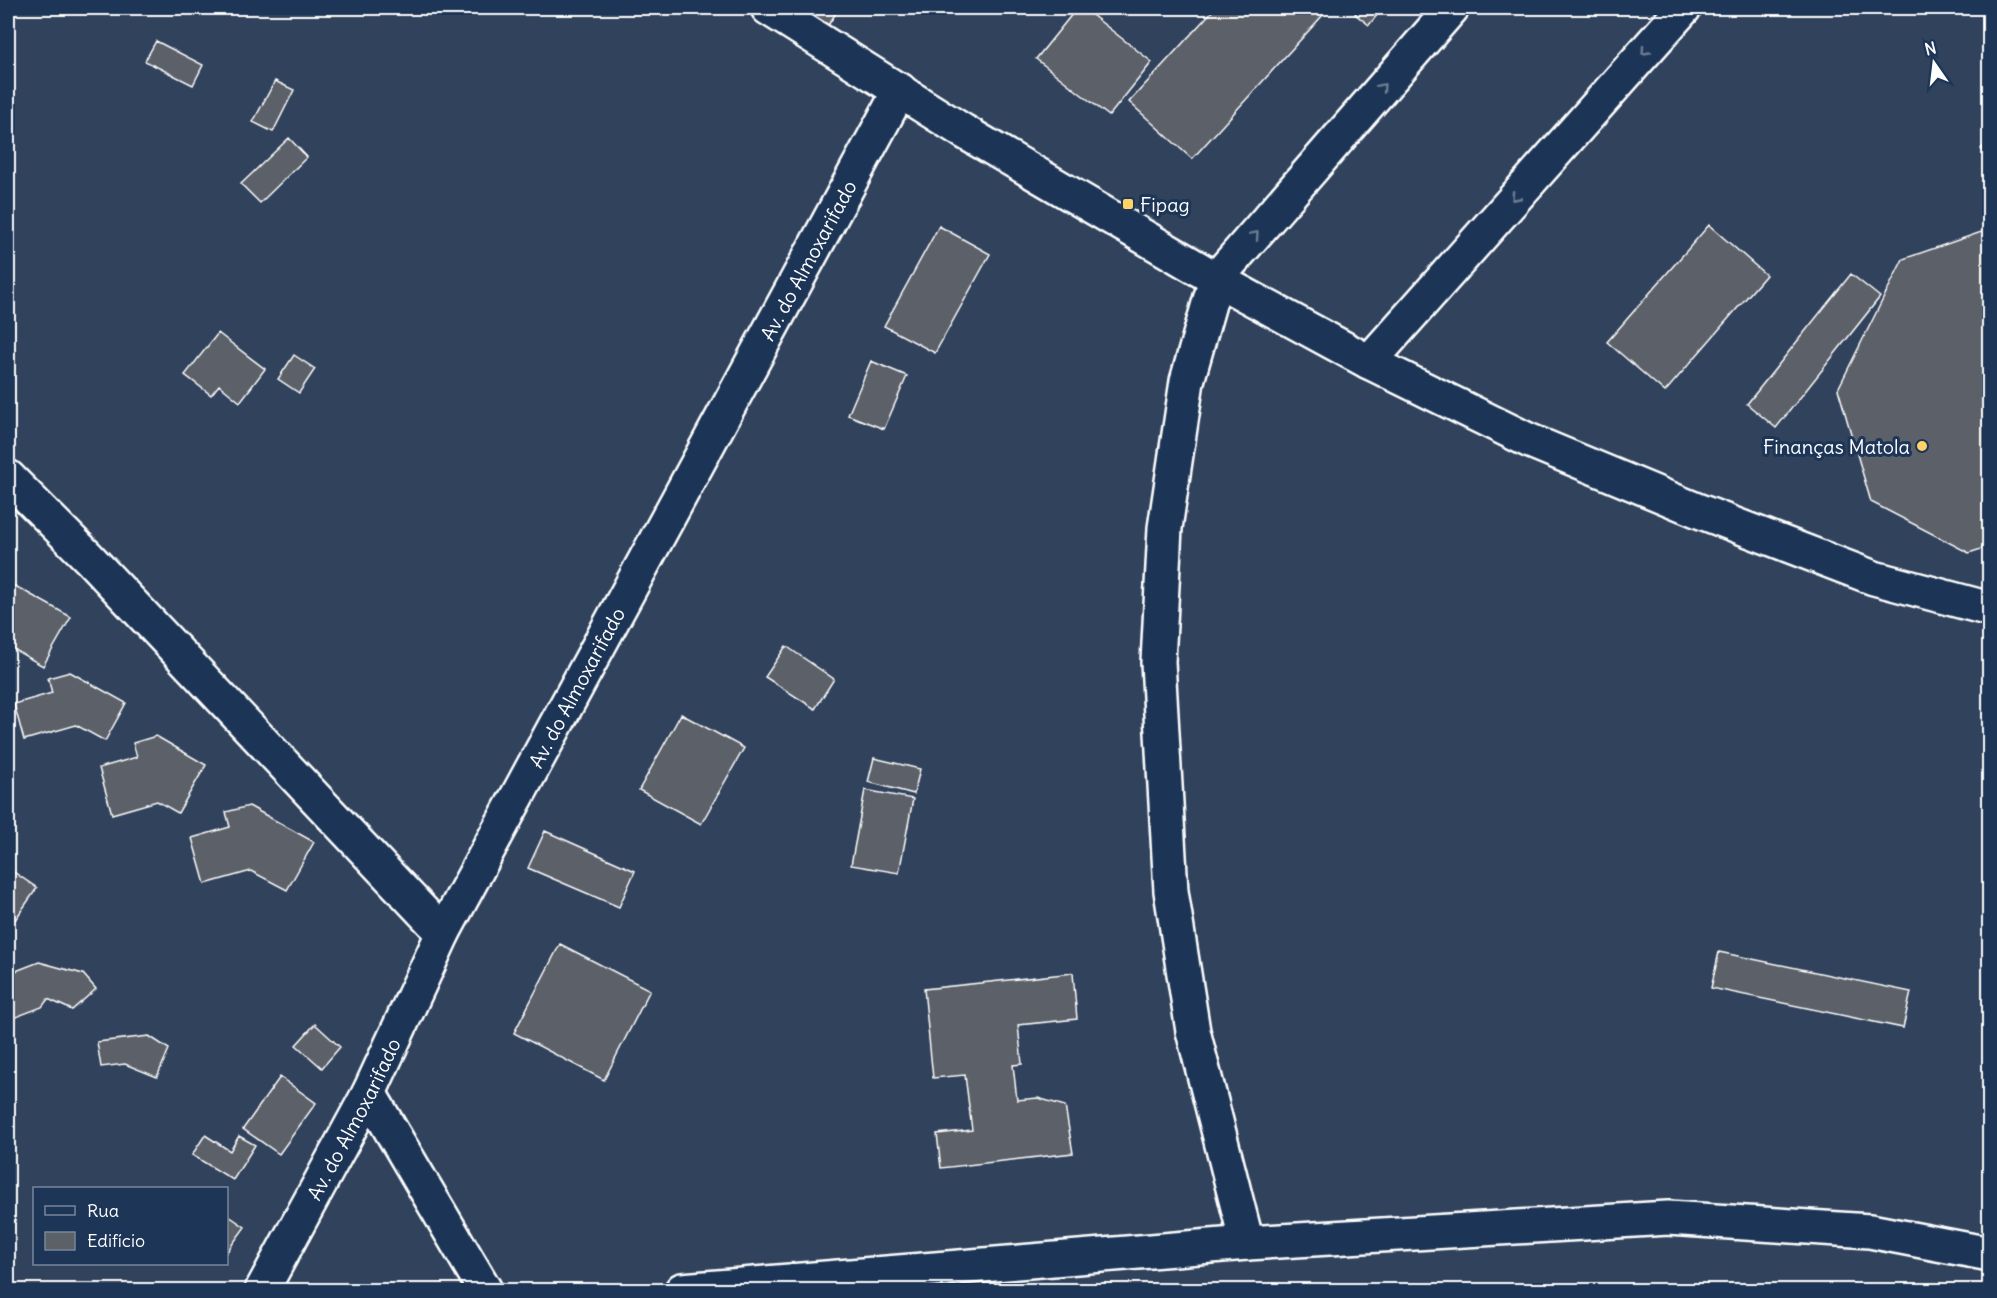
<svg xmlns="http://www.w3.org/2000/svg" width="1997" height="1298" viewBox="0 0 1997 1298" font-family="Delius,sans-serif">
	<rect width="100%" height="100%" fill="#30425c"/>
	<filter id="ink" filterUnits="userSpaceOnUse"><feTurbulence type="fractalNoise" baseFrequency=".0167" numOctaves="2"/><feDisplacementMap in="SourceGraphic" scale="12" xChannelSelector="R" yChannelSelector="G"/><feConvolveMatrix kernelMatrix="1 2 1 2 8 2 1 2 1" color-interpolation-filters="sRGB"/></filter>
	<g filter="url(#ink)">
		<!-- building -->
		<path fill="#5c6167" stroke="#fff" stroke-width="1.5" d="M 786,8 L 834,8 L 838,10 L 823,33 Z
			M 1077,8 L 1083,8 L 1152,62 L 1109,116 L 1036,59 Z
			M 1215,8 L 1315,8 L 1323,15 L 1192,159 L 1129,102 Z
			M 1359,8 L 1383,8 L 1369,25 L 1355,14 Z
			M 156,41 L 203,65 L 193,85 L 145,61 Z
			M 275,81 L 294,90 L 273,132 L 253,122 Z
			M 289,138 L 307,157 L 260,203 L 241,184 Z
			M 1990,139 L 1990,157 L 1981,149 Z
			M 1709,225 L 1766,275 L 1665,392 L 1607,342 Z
			M 939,226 L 990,254 L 935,353 L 884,326 Z
			M 1990,229 L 1990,546 L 1969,553 L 1871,502 L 1838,389 L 1903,259 Z
			M 1851,274 L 1880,297 L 1776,428 L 1747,404 Z
			M 218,333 L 265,369 L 240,402 L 219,385 L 211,395 L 185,375 Z
			M 294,355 L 315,369 L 299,393 L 278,379 Z
			M 871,361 L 907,376 L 884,429 L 848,415 Z
			M 8,582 L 71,617 L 43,666 L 8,646 Z
			M 786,646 L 834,679 L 815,709 L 765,677 Z
			M 70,672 L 126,703 L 105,741 L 76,725 L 24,740 L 14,704 L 52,693 L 48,678 Z
			M 681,714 L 744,748 L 701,824 L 639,790 Z
			M 156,736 L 206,765 L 178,813 L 157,801 L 112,814 L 99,768 L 137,757 L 133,743 Z
			M 874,758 L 920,769 L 914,794 L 868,782 Z
			M 865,790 L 913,799 L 899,873 L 851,865 Z
			M 249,806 L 314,842 L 287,890 L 251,871 L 205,884 L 192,838 L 230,827 L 226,812 Z
			M 545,831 L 635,871 L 619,907 L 528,868 Z
			M 8,868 L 37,888 L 8,930 Z
			M 560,944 L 650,990 L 604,1080 L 514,1033 Z
			M 1719,952 L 1911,992 L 1903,1028 L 1711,988 Z
			M 39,962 L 83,974 L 96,989 L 72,1010 L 48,999 L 42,1007 L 8,1020 L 8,974 Z
			M 1073,973 L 1077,1019 L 1018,1025 L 1022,1064 L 1013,1065 L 1017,1100 L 1038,1098 L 1065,1106 L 1073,1153 L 941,1168 L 937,1134 L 972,1130 L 965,1075 L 933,1078 L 924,989 Z
			M 315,1024 L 340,1047 L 322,1068 L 296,1045 Z
			M 149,1036 L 169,1049 L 157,1077 L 125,1064 L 101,1067 L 97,1042 Z
			M 280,1077 L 316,1103 L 279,1154 L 243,1129 Z
			M 205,1135 L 230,1151 L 239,1136 L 255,1145 L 233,1180 L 192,1155 Z
			M 226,1214 L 245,1227 L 226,1253 Z"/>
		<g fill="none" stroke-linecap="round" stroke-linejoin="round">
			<defs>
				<g id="minor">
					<path d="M 768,8 L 963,131 L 1216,279 L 1369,362 L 1528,440 L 1699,511 L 1874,578 L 1990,609"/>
					<path d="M 1369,362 L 1684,8"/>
					<path d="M 8,477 L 89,558 L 443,933"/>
					<path d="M 369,1093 L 485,1290"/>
					<path d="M 1247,1243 L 1193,1031 L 1171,891 L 1158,662 L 1165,528 L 1187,381 L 1216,279 L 1452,8"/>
					<path id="s1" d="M 262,1290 L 369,1093 L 443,933 L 900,90"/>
					<path d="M 682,1290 L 1247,1243 L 1668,1218 L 1870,1231 L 1990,1254"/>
				</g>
			</defs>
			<!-- minor casing -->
			<use href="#minor" stroke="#fff" stroke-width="38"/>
			<!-- minor -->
			<use href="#minor" stroke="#1d3557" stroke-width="33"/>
		</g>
		<!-- one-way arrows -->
		<defs><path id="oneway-chevron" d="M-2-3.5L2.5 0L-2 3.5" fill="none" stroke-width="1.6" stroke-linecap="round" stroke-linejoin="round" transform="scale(1.5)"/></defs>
		<g stroke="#6c7c92">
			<use href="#oneway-chevron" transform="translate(1645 51) rotate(132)"/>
			<use href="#oneway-chevron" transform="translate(1382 87) rotate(-49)"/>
			<use href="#oneway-chevron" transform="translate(1515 197) rotate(132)"/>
			<use href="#oneway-chevron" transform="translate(1255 235) rotate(-49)"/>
		</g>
	</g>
	<!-- markers -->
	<g fill="#ffd166" stroke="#1d3557" stroke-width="2">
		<rect x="1122" y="198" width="12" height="12" rx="3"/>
		<circle cx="1922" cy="446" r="6"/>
	</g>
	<g text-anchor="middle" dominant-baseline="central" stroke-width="6" stroke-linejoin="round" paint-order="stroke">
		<!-- poi labels -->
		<g font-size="20" fill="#fff" stroke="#1d3557" text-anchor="start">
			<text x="1140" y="204">Fipag</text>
			<text x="1910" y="446" text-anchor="end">Finanças Matola</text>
		</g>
		<!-- street labels -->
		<g font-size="20" fill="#fff" stroke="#1d3557">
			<text stroke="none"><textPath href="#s1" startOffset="1166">Av. do Almoxarifado</textPath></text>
			<text stroke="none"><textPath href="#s1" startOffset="680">Av. do Almoxarifado</textPath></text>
			<text stroke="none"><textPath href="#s1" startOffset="194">Av. do Almoxarifado</textPath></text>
		</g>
	</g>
	<!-- margin -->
	<rect width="1997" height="1298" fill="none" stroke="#1d3557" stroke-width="30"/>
	<rect x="15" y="15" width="1967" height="1268" fill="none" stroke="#fff" stroke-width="2" filter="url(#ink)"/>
	<!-- legend -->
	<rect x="33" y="1187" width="195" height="78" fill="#1d3557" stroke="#77869a" stroke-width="1.5"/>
	<rect x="45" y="1206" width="30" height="9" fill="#1d3557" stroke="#77869a" stroke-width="1.5"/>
	<text x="87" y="1217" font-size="18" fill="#ffffff">Rua</text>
	<rect x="45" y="1232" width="30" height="18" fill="#5c6167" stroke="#77869a" stroke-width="1.5"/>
	<text x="87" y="1247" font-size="18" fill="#ffffff">Edifício</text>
	<!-- north arrow -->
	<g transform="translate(1934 63) rotate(346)" stroke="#1d3557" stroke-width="4.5" paint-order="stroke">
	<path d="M0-4.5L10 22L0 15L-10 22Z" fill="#ffffff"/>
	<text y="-9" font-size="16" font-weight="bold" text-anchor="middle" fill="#ffffff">N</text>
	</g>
</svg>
